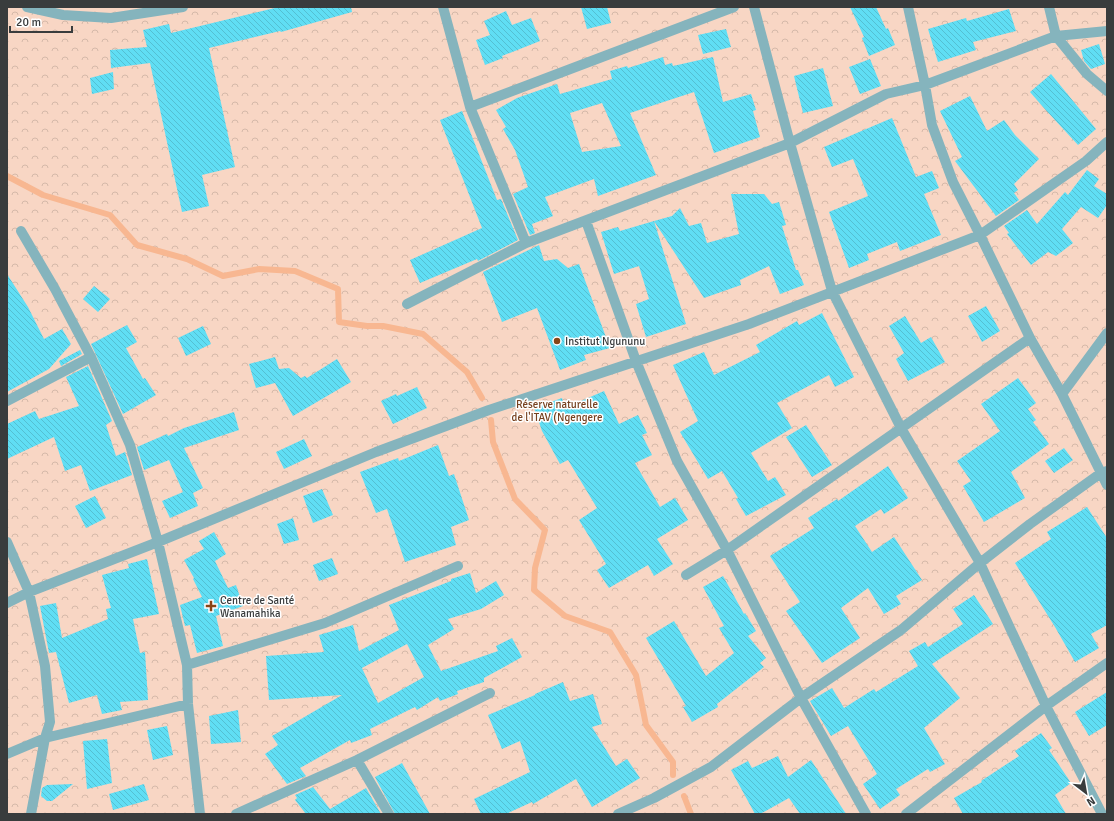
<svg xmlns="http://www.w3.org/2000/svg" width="1114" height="821" viewBox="0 0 1114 821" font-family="Signika,sans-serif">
	<defs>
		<pattern id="park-crowns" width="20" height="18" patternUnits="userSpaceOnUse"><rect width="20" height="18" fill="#f8d6c4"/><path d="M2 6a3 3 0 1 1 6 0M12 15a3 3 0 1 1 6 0" fill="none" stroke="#d5b9a9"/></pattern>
		<pattern id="building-back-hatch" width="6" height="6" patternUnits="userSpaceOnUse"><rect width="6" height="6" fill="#60def4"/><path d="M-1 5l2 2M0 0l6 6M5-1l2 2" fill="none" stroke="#54bfd2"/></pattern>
	</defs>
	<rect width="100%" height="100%" fill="#eef5f6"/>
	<!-- park -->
	<path fill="url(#park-crowns)" d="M 7,7 L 1107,7 L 1107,814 L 7,814 Z"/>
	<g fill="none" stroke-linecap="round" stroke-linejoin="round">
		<!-- stream -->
		<path stroke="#f8b791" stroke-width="6" d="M 7,176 L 43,195 L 110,215 L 137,245 L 187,259 L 223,276 L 259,269 L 295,271 L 338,289 L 339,322 L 367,326 L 383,326 L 423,334 L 467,372 L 482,398
			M 491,420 L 493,442 L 515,499 L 545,530 L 535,568 L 534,590 L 565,616 L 610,632 L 636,675 L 646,725 L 673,762 L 673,775
			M 684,796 L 691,814"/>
	</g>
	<!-- building -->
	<path fill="url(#building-back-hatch)" fill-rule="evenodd" d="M 279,7 L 351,7 L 352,12 L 281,32 L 280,31 L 209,48 L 235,167 L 202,175 L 209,206 L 182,212 L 150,63 L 111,68 L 110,50 L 147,47 L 143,30 L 169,24 L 171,33 Z
		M 581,7 L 607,7 L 611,23 L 587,29 Z
		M 850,7 L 876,7 L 886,29 L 888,28 L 895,45 L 869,56 L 862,38 L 864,37 Z
		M 1009,9 L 1016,31 L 973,42 L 976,50 L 938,62 L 928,29 L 966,18 L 967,21 Z
		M 506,11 L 512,25 L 531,18 L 540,41 L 502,56 L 503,58 L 485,65 L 476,40 L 490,35 L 484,21 Z
		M 726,29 L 731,47 L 703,54 L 698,35 Z
		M 1099,44 L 1105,64 L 1091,69 L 1084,61 L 1081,50 Z
		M 663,57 L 665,65 L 672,63 L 673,66 L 713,57 L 723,102 L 751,94 L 756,110 L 753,111 L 760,137 L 714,153 L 694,92 L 630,113 L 656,175 L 598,196 L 594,179 L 545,197 L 553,216 L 532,224 L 535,233 L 530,235 L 513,194 L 528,187 L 515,150 L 503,129 L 506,127 L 496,110 L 517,98 L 557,84 L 560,94 L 612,79 L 610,71 L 627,66 L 628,68 ZM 602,103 L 621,146 L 582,152 L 570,113 Z
		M 870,59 L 881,86 L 860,94 L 849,67 Z
		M 823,68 L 833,106 L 803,113 L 794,76 Z
		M 113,72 L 114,89 L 92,94 L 90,78 Z
		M 1051,74 L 1096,129 L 1078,145 L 1043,107 L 1030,92 Z
		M 970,96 L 987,131 L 1004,120 L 1015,135 L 1039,159 L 1014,184 L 1018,190 L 1014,193 L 1019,200 L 996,216 L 955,161 L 962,157 L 940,111 Z
		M 462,111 L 497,200 L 501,199 L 518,240 L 478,261 L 477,259 L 420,283 L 410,260 L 482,228 L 440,120 Z
		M 892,118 L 916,177 L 932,171 L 939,188 L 924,194 L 941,235 L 900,251 L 897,242 L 867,254 L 869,260 L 849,268 L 829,212 L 868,196 L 853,159 L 832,167 L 824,147 Z
		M 1087,170 L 1099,179 L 1094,186 L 1107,194 L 1107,205 L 1098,218 L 1081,207 L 1062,229 L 1073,243 L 1056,256 L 1048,252 L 1031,265 L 1007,234 L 1009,233 L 1004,226 L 1027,210 L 1037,224 L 1065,192 L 1068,195 Z
		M 731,194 L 764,194 L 772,204 L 779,202 L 786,225 L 782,226 L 796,270 L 798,270 L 804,285 L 780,294 L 769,266 L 740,280 L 741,285 L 704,298 L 654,221 L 672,216 L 680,208 L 689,226 L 701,223 L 707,243 L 739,234 Z
		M 654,221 L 686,324 L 646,337 L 636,304 L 649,299 L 639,266 L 614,274 L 601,232 L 618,227 L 620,231 Z
		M 539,245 L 544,261 L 557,259 L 568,268 L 579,264 L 610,348 L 584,355 L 586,360 L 560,370 L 537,308 L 502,322 L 483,272 Z
		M 7,274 L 28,307 L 44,339 L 62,329 L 71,344 L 49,369 L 7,392 Z
		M 94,286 L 110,299 L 98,312 L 83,299 Z
		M 986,306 L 1000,331 L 982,342 L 968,316 Z
		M 822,313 L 854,377 L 835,387 L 829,375 L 777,403 L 792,428 L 751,453 L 768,481 L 775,477 L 786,495 L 746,516 L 736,499 L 738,498 L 722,471 L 708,479 L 680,432 L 698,421 L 673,365 L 704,352 L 714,375 L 760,352 L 756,345 L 797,321 L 799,325 Z
		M 905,316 L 921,343 L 931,337 L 945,362 L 908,381 L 896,359 L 904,353 L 889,326 Z
		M 127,325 L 137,342 L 126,348 L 143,379 L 145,378 L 156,395 L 123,414 L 91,344 Z
		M 203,326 L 211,344 L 186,356 L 178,338 Z
		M 80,350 L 82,354 L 61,366 L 59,361 Z
		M 275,357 L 279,369 L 289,368 L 301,378 L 305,376 L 307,378 L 337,359 L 351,382 L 293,416 L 275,383 L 256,388 L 249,364 Z
		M 88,366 L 112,421 L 106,425 L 116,456 L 125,452 L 132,475 L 90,491 L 81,465 L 65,471 L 54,437 L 7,459 L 7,424 L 35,411 L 39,419 L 79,406 L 66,377 Z
		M 1018,378 L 1036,403 L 1028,409 L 1036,420 L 1033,422 L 1049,444 L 1011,472 L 1025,498 L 984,522 L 963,486 L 971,481 L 957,461 L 1000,431 L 981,404 Z
		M 417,387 L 427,408 L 393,424 L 381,401 L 396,394 L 397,396 Z
		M 604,391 L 619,424 L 638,415 L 647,433 L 642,435 L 652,455 L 635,463 L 660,507 L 675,498 L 688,520 L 657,539 L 673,564 L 654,576 L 648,565 L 609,588 L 597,570 L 606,564 L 579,520 L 597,508 L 568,460 L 560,464 L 542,431 L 534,408 L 562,398 L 565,408 Z
		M 234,412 L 239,430 L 184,448 L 203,488 L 193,493 L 198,506 L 170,518 L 162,501 L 183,492 L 169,460 L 144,470 L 137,447 L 167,434 L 168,436 L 184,428 Z
		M 806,425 L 832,465 L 812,477 L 786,437 Z
		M 304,439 L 312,456 L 284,469 L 276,452 Z
		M 438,445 L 449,476 L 454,474 L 469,520 L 451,527 L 456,545 L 405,562 L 387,509 L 376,513 L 360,472 L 398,458 L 399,461 Z
		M 1064,448 L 1073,460 L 1054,473 L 1045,461 Z
		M 888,466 L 908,498 L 884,514 L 881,509 L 855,526 L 872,552 L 894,537 L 922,580 L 896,596 L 901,604 L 884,614 L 868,588 L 841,608 L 860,638 L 822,663 L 786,611 L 800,602 L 770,556 L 814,528 L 808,518 L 837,499 L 838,501 Z
		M 322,489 L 333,515 L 313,523 L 303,496 Z
		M 95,496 L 106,518 L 86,528 L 75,506 Z
		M 1087,507 L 1107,538 L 1107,625 L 1091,634 L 1099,648 L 1075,662 L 1055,627 L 1015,563 L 1051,539 L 1047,532 Z
		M 293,518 L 299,540 L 284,544 L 277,524 Z
		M 214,532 L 226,554 L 215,561 L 228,588 L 236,585 L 243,606 L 216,616 L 223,646 L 197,653 L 190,625 L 185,626 L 180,605 L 202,597 L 193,579 L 194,578 L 184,560 L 204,549 L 199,541 Z
		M 332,558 L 338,574 L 319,581 L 313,565 Z
		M 147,559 L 159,614 L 133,619 L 140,653 L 145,652 L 148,700 L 120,702 L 122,710 L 102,714 L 97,695 L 69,703 L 56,652 L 49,653 L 40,606 L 56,603 L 62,638 L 108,619 L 106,609 L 111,608 L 102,575 L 129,568 L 128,564 Z
		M 470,573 L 476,593 L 496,581 L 504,595 L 481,609 L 448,619 L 454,629 L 428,645 L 441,671 L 498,651 L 496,646 L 512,638 L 522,657 L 484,678 L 484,682 L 457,691 L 458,694 L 440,701 L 438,697 L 417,710 L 415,707 L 370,729 L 372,735 L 351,743 L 350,740 L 300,768 L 306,776 L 287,784 L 265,754 L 278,745 L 272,736 L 342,695 L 269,700 L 266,656 L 324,652 L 319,635 L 353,625 L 359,651 L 399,630 L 389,605 L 451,581 L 451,579 ZM 407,644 L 424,677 L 378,703 L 362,668 Z
		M 723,576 L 744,614 L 745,613 L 756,631 L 748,636 L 766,658 L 760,663 L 764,667 L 717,704 L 718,707 L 692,722 L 683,707 L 686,706 L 646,638 L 674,621 L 706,676 L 734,653 L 719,628 L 724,626 L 703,587 Z
		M 974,595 L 993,624 L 932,664 L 960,698 L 924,728 L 945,764 L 930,772 L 928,769 L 896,789 L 900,795 L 880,809 L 863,784 L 877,774 L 848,726 L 831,736 L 810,701 L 832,688 L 844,708 L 874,689 L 876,692 L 918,666 L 909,651 L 925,642 L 928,647 L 963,624 L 953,609 Z
		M 563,682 L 570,701 L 593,694 L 602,724 L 592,727 L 616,766 L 627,759 L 640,778 L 592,807 L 576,779 L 533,804 L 532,802 L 506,814 L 481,814 L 474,799 L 530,772 L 520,741 L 502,749 L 488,715 L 535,695 L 535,694 Z
		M 1107,692 L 1107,725 L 1089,736 L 1075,712 Z
		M 238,710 L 241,742 L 211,744 L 209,716 Z
		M 167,726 L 173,755 L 153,760 L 147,730 Z
		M 1041,733 L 1052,748 L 1049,750 L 1071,783 L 1055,795 L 1066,814 L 963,814 L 954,798 L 982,782 L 981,781 L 1019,756 L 1015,751 Z
		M 107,739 L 112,783 L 87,789 L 83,741 Z
		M 778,756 L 788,777 L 811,760 L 846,814 L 800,814 L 789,798 L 760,814 L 755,814 L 731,770 L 748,761 L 752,768 Z
		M 402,763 L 430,814 L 395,814 L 377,781 L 375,777 Z
		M 73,784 L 52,801 L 47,801 L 41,796 L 42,788 L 47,785 Z
		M 144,784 L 149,800 L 113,810 L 109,794 Z
		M 313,787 L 330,809 L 366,788 L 381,814 L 306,814 L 295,800 L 297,798 L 295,795 Z"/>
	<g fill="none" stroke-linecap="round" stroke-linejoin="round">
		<!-- street -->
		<path stroke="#85b4bd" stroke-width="10" d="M 27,7 L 63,15 L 111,18 L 183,7
			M 443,7 L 470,107 L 526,243
			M 754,7 L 790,143 L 832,291 L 901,428 L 980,563 L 1046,706 L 1102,814
			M 908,7 L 925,85 L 932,125 L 953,182 L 980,235 L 1030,338 L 1062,394 L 1107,485
			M 1049,7 L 1056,36 L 1087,74 L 1107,91
			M 470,107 L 734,7
			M 586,221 L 636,361 L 677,461 L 727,550 L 801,698 L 866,814
			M 21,231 L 55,289 L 91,357 L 130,445 L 158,542 L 187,665 L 188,704 L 200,814
			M 407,304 L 526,243 L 790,143 L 886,94 L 925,85 L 1056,36 L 1107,31
			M 1062,394 L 1107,333
			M 7,401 L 91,357
			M 7,542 L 29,592 L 45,666 L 50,722 L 45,738 L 31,814
			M 686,575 L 727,550 L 1030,338
			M 7,603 L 29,592 L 158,542 L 376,452 L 489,410 L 749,324 L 980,235 L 1086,161 L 1107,142
			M 187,665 L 325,623 L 458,566
			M 7,754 L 45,738 L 188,704
			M 357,760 L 389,814
			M 236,814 L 357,760 L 490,693
			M 618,814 L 654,798 L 711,767 L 801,698 L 901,630 L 980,563 L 1030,524 L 1101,473 L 1107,471
			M 906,814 L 1046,706 L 1107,663"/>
	</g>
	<!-- markers -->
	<g fill="#884515" stroke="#fff" stroke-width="1.5">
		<circle cx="557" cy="341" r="4"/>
		<path d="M209 600h4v4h4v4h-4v4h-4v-4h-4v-4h4z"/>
	</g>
	<g text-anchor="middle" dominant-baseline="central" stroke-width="3" stroke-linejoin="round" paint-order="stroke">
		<!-- poi labels -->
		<g font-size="11" fill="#393c3d" stroke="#fff" text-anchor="start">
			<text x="565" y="341">Institut Ngununu</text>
			<text x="220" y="600">Centre de Santé<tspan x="220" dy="13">Wanamahika</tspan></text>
		</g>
		<!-- park labels -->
		<g font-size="11" fill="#76411f" stroke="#fff">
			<text x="557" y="404">Réserve naturelle<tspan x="557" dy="13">de l'ITAV (Ngengere</tspan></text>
		</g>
	</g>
	<!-- border -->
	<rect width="1114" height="821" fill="none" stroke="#393c3d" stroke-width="16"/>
	<!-- north arrow -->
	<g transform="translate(1086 793) rotate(149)" stroke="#ffffff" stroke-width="3" paint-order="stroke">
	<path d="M0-3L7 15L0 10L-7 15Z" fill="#393c3d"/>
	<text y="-6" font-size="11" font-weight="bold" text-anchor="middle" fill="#393c3d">N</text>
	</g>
	<!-- scale -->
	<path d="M10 26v6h62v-6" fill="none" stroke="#393c3d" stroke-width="2"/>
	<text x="16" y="26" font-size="12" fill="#393c3d" stroke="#ffffff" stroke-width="3" paint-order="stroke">20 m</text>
</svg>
